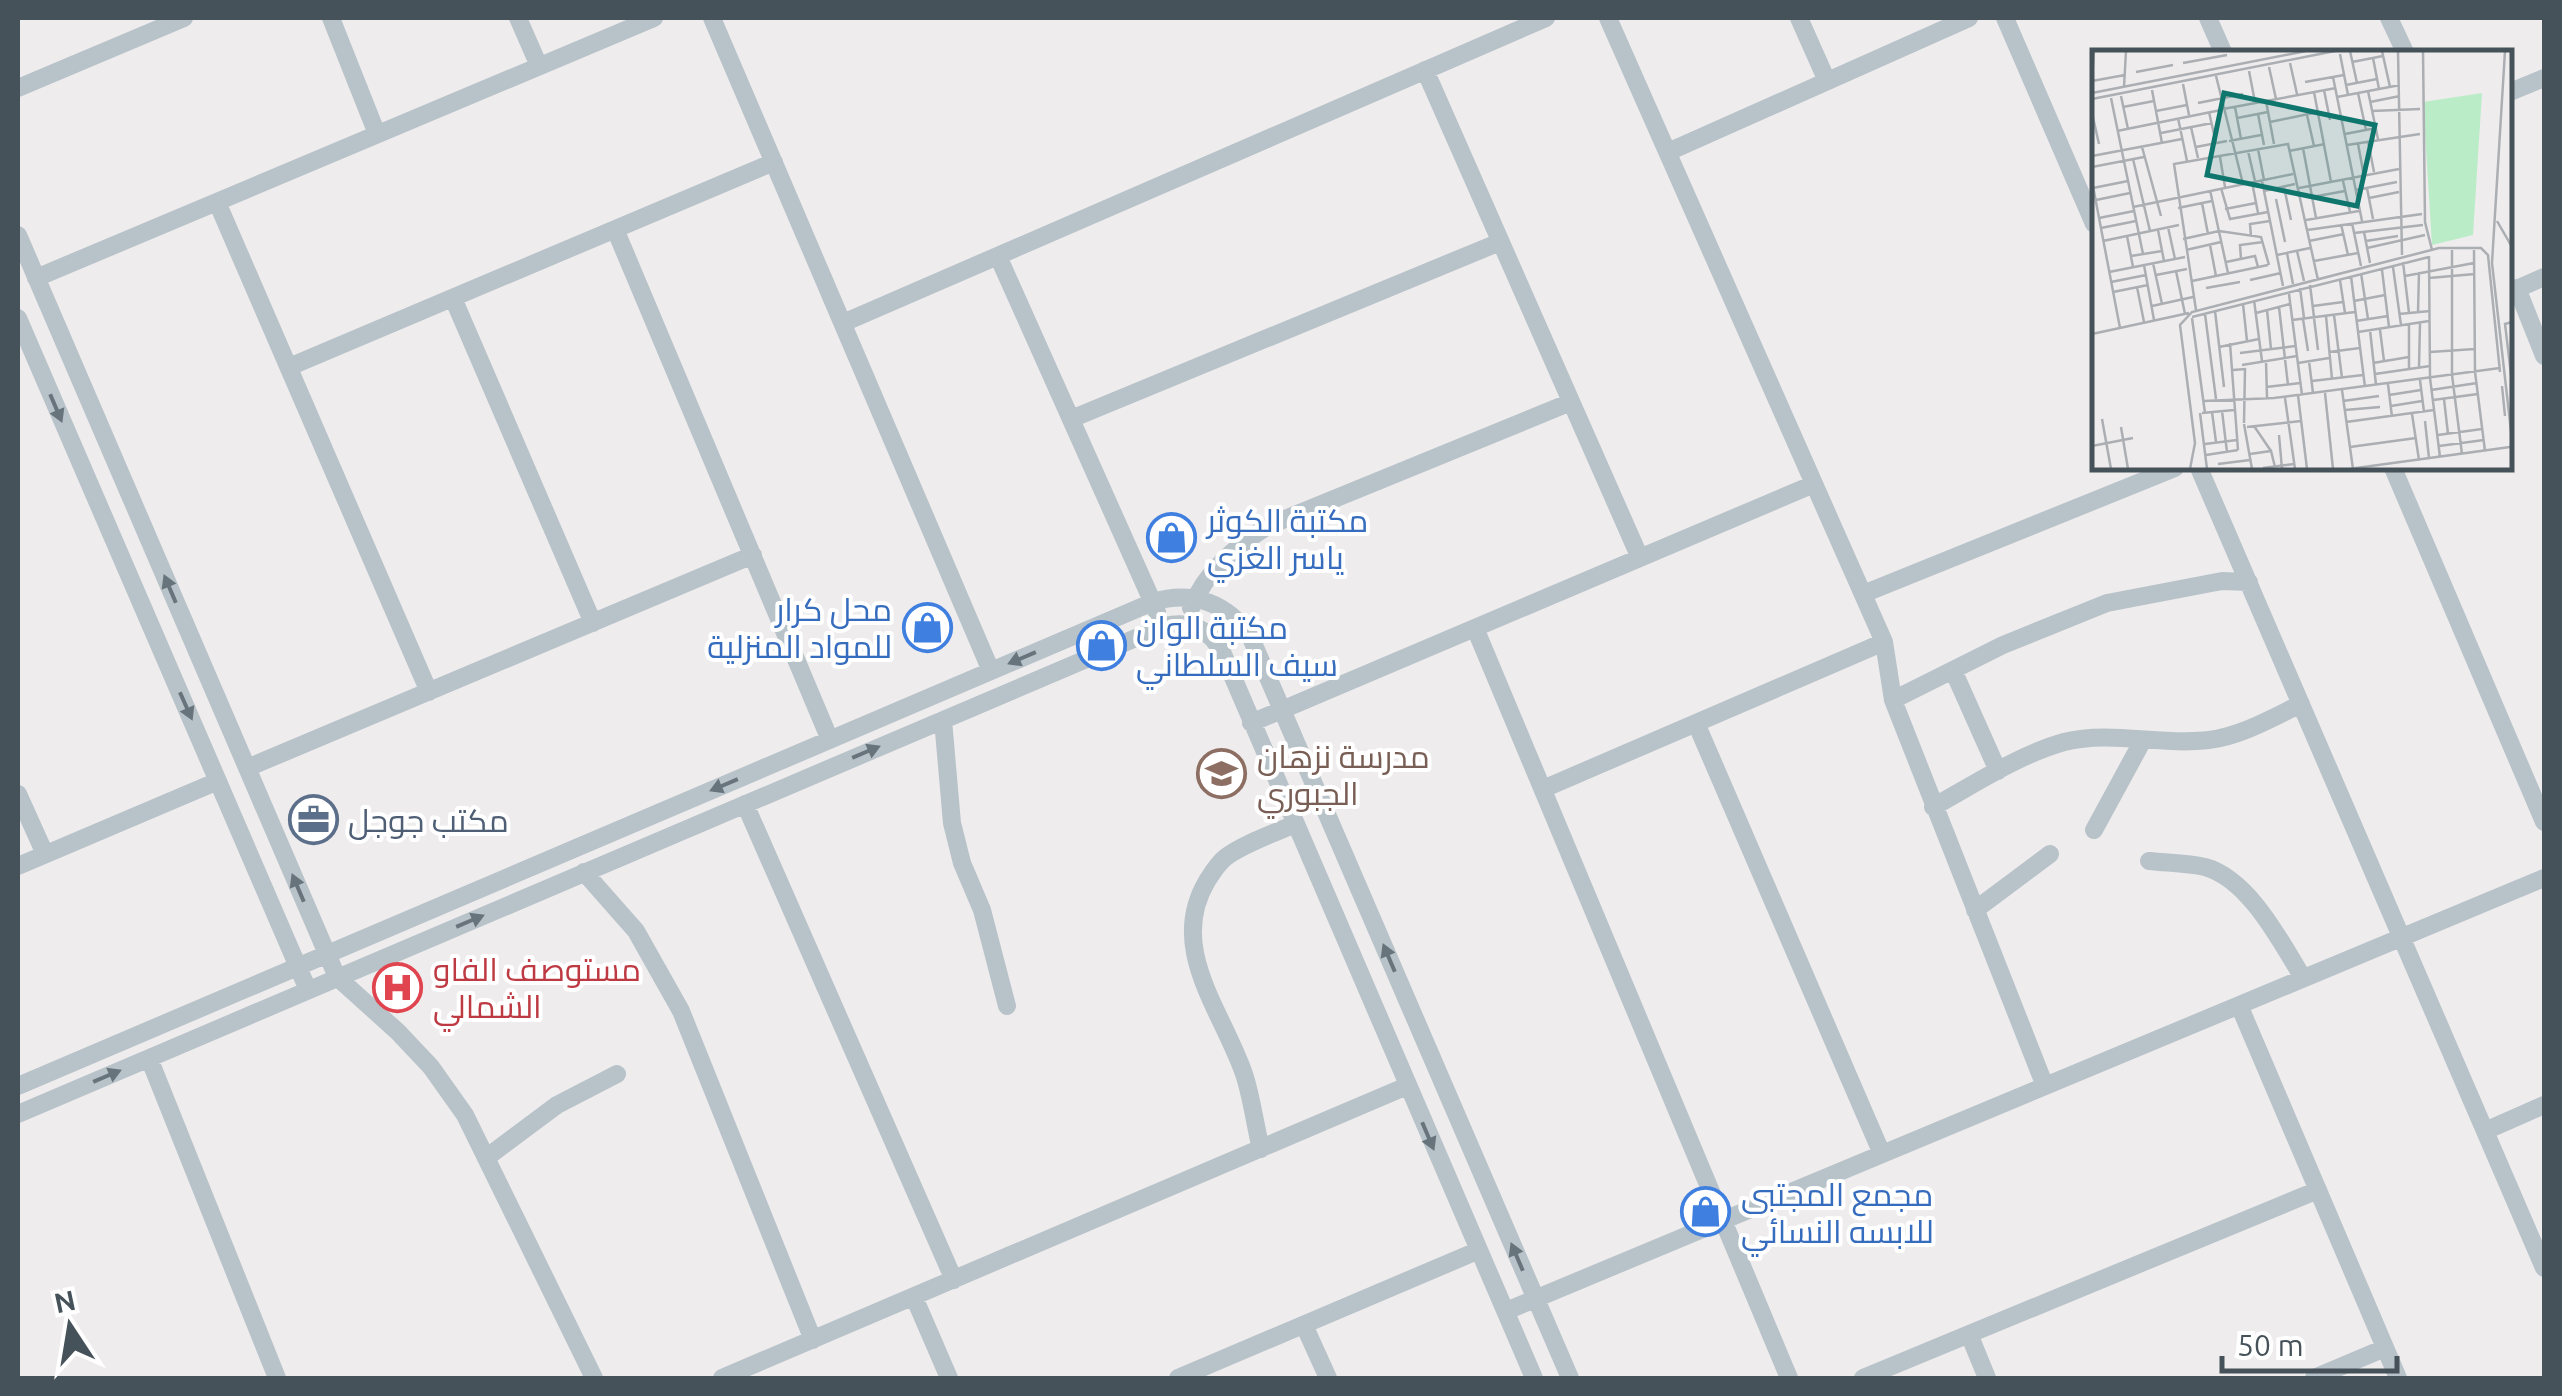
<svg xmlns="http://www.w3.org/2000/svg" width="2562" height="1396" viewBox="0 0 2562 1396" font-family="Ubuntu,Cairo,sans-serif">
	<rect width="100%" height="100%" fill="#efeced"/>
	<g fill="none" stroke-linecap="round" stroke-linejoin="round">
		<!-- street -->
		<path stroke="#b8c3c9" stroke-width="18" d="M 331,18 L 377,134
			M 518,18 L 539,66
			M 712,18 L 991,671
			M 1608,18 L 1884,642 L 1893,700 L 2045,1086
			M 1799,18 L 1827,81
			M 2005,18 L 2094,224
			M 2208,18 L 2223,52
			M 2389,18 L 2405,52
			M 1425,70 L 1640,558
			M 18,88 L 184,18
			M 2510,92 L 2544,78
			M 1668,152 L 1969,18
			M 217,202 L 429,692
			M 615,229 L 830,740
			M 18,235 L 337,977 L 398,1032 L 431,1067 L 465,1115 L 594,1378
			M 998,256 L 1157,612
			M 36,278 L 654,18
			M 2517,288 L 2544,356
			M 2510,292 L 2544,277
			M 453,298 L 593,623
			M 18,318 L 308,990
			M 843,323 L 1546,18
			M 289,367 L 774,162
			M 1071,419 L 1500,242
			M 2199,468 L 2544,1268
			M 2393,468 L 2544,822
			M 1863,594 L 2175,468
			M 1191,608 C 1206,571 1235,547 1268,526 L 1571,402
			M 1475,628 L 1789,1378
			M 1953,670 L 1998,771
			M 1893,700 L 2003,645 L 2107,603 L 2222,581 L 2249,582
			M 943,720 L 952,823 L 962,863 L 982,910 L 1007,1006
			M 1251,723 L 1814,484
			M 1696,723 L 1882,1154
			M 247,768 L 753,555
			M 1543,789 L 1884,642
			M 18,794 L 45,854
			M 745,804 L 954,1280
			M 1933,807 C 1975,784 2018,755 2064,742 C 2111,730 2161,746 2209,740 C 2241,736 2272,718 2301,704
			M 2094,830 L 2143,740
			M 2149,861 C 2167,863 2187,863 2205,867 C 2249,879 2281,942 2303,978
			M 18,866 L 218,781
			M 584,872 L 636,931 L 681,1011 L 813,1340
			M 1975,910 L 2050,854
			M 2239,1005 L 2398,1378
			M 149,1058 L 277,1378
			M 18,1086 L 1153,602 C 1193,590 1228,603 1251,638 L 1570,1378
			M 18,1114 L 1164,626 C 1191,620 1210,629 1223,654 L 1534,1378
			M 2485,1131 L 2544,1105
			M 1261,1149 C 1255,1125 1252,1098 1244,1074 C 1222,1010 1167,948 1207,881 C 1212,873 1218,863 1226,857 C 1245,843 1273,834 1295,824
			M 486,1158 L 557,1105 L 617,1074
			M 914,1297 L 949,1378
			M 1506,1311 L 2544,878
			M 1304,1325 L 1328,1378
			M 1969,1334 L 1987,1378
			M 722,1378 L 1407,1086
			M 1178,1378 L 1477,1251
			M 1863,1378 L 2318,1190
			M 2314,1378 L 2385,1348"/>
	</g>
	<!-- one-way arrows -->
	<defs><path id="oneway-solid" d="M-6-.8H1V-3.2L6.5 0L1 3.2V.8H-6Z" transform="scale(2.5)"/></defs>
	<g fill="#68747b">
		<use href="#oneway-solid" transform="translate(56 408) rotate(67)"/>
		<use href="#oneway-solid" transform="translate(170 589) rotate(-113)"/>
		<use href="#oneway-solid" transform="translate(1022 658) rotate(157)"/>
		<use href="#oneway-solid" transform="translate(186 706) rotate(66)"/>
		<use href="#oneway-solid" transform="translate(866 752) rotate(-23)"/>
		<use href="#oneway-solid" transform="translate(724 785) rotate(157)"/>
		<use href="#oneway-solid" transform="translate(298 888) rotate(-113)"/>
		<use href="#oneway-solid" transform="translate(470 921) rotate(-23)"/>
		<use href="#oneway-solid" transform="translate(1389 958) rotate(-113)"/>
		<use href="#oneway-solid" transform="translate(107 1076) rotate(-23)"/>
		<use href="#oneway-solid" transform="translate(1428 1136) rotate(67)"/>
		<use href="#oneway-solid" transform="translate(1517 1257) rotate(-113)"/>
	</g>
	<!-- icons -->
	<defs>
		<symbol id="shop-ring" viewBox="-11 -11 22 22"><circle r="9.5" fill="#fff" stroke="#3f7fe0" stroke-width="1.5"/><path d="M-5-2.5h2.3a2.7 3.5 0 0 1 5.4 0H5L5.5 6h-11ZM-1.5-2.5h3a1.5 2.3 0 0 0-3 0Z" fill="#3f7fe0"/></symbol>
		<symbol id="school-ring" viewBox="-11 -11 22 22"><circle r="9.5" fill="#fff" stroke="#8d6e63" stroke-width="1.5"/><path d="M0-5L7-2L0 1L-7-2ZM-4 1L0 2.5L4 1V4Q0 6-4 4Z" fill="#8d6e63"/></symbol>
		<symbol id="office-ring" viewBox="-11 -11 22 22"><circle r="9.5" fill="#fff" stroke="#5c6f8a" stroke-width="1.5"/><path d="M-6-3h4V-5.5h4V-3h4V5H-6ZM-1-4.5V-3h2v-1.5ZM-6 0V1H6V0Z" fill="#5c6f8a"/></symbol>
		<symbol id="hospital-ring" viewBox="-11 -11 22 22"><circle r="9.5" fill="#fff" stroke="#e0444e" stroke-width="1.5"/><path d="M-5-5h3v3.5h4V-5h3V5h-3V1.5h-4V5h-3Z" fill="#e0444e"/></symbol>
	</defs>
	<g fill-rule="evenodd">
		<use href="#shop-ring" x="1144" y="510" width="55" height="55"/>
		<use href="#shop-ring" x="900" y="600" width="55" height="55"/>
		<use href="#shop-ring" x="1074" y="618" width="55" height="55"/>
		<use href="#school-ring" x="1194" y="746" width="55" height="55"/>
		<use href="#office-ring" x="286" y="792" width="55" height="55"/>
		<use href="#hospital-ring" x="370" y="960" width="55" height="55"/>
		<use href="#shop-ring" x="1678" y="1184" width="55" height="55"/>
	</g>
	<g text-anchor="middle" dominant-baseline="central" stroke-width="8" stroke-linejoin="round" paint-order="stroke">
		<!-- shop labels -->
		<g font-size="32" fill="#366cbe" stroke="#fff" text-anchor="start">
			<text x="1207" y="520">مكتبة الكوثر<tspan x="1207" dy="37">ياسر الغزي</tspan></text>
			<text x="892" y="609" text-anchor="end">محل كرار<tspan x="892" dy="37">للمواد المنزلية</tspan></text>
			<text x="1136" y="627">مكتبة الوان<tspan x="1136" dy="37">سيف السلطاني</tspan></text>
			<text x="1741" y="1194">مجمع المجتبى<tspan x="1741" dy="37">للابسه النسائي</tspan></text>
		</g>
		<!-- education labels -->
		<g font-size="32" fill="#785e54" stroke="#fff" text-anchor="start">
			<text x="1257" y="756">مدرسة نزهان<tspan x="1257" dy="37">الجبوري</tspan></text>
		</g>
		<!-- service labels -->
		<g font-size="32" fill="#4e5e75" stroke="#fff" text-anchor="start">
			<text x="348" y="820">مكتب جوجل</text>
		</g>
		<!-- health labels -->
		<g font-size="32" fill="#be3a42" stroke="#fff" text-anchor="start">
			<text x="433" y="969">مستوصف الفاو<tspan x="433" dy="37">الشمالي</tspan></text>
		</g>
	</g>
	<!-- overview -->
	<g transform="translate(2092 50)">
		<rect width="420" height="420" fill="#efeced"/>
		<path d="M 390,43 L 381,185 L 340,195 L 331,52 Z" fill="#bbecc8"/>
		<path fill="none" stroke="#abaeb2" stroke-width="2.5" d="M 2,1 L 0,31 L 33,25M 258,1 L 265,33M 290,1 L 298,37M 306,1 L 310,205M 331,1 L 333,172 L 340,200M 413,1 L 400,213 L 420,390M 248,4 L 256,45M 281,8 L 287,39M 260,12 L 291,6M 91,13 L 135,5M 198,13 L 205,44M 177,17 L 184,49M 157,21 L 163,52M 44,22 L 81,15M 124,26 L 151,134M 241,27 L 270,171M 213,32 L 252,25M 91,34 L 97,65M 254,35 L 285,29M 32,37 L 34,1M 60,40 L 70,93M 232,40 L 238,70M 276,41 L 286,89M 222,42 L 239,132M 0,43 L 214,1M 266,43 L 274,80M 29,46 L 36,79M 245,47 L 308,35M 19,48 L 51,204M 0,49 L 243,1M 174,51 L 182,94M 278,52 L 308,46M 106,53 L 151,44M 31,57 L 62,51M 143,57 L 149,89M 131,59 L 244,38M 64,61 L 95,55M 280,61 L 328,59M 117,62 L 124,93M 0,63 L 7,94M 166,64 L 172,95M 215,65 L 222,96M 86,68 L 95,111M 145,68 L 176,62M 178,72 L 226,62M 99,77 L 106,108M 25,81 L 129,60M 69,83 L 120,73M 253,84 L 284,78M 137,91 L 169,85M 276,91 L 282,122M 266,94 L 272,126M 255,95 L 328,84M 50,97 L 69,166M 104,97 L 135,91M 211,98 L 224,168M 166,99 L 172,130M 156,101 L 163,131M 197,101 L 233,94M 0,106 L 90,89M 128,107 L 133,137M 41,109 L 58,181M 0,117 L 52,107M 0,131 L 28,278M 170,131 L 191,236M 251,131 L 258,162M 160,132 L 166,163M 192,137 L 199,170M 1,138 L 36,131M 129,138 L 138,169 L 176,162M 207,138 L 307,119M 275,138 L 281,169M 118,140 L 136,223M 264,140 L 305,132M 172,141 L 203,134M 220,147 L 253,141M 277,148 L 307,142M 184,149 L 193,192M 4,150 L 38,143M 110,153 L 116,184M 41,157 L 201,124M 86,158 L 120,151M 133,159 L 164,153M 7,168 L 42,161M 214,170 L 267,161M 405,171 L 420,197M 260,173 L 269,216M 249,174 L 256,205M 76,177 L 83,209M 9,178 L 44,171M 66,180 L 72,211M 215,180 L 330,164M 272,182 L 278,213M 262,183 L 331,175M 35,186 L 41,217M 159,186 L 158,174 L 178,171M 91,189 L 127,181 L 169,187 L 177,215M 11,191 L 87,175M 217,191 L 252,184M 274,191 L 306,186M 118,195 L 124,226M 275,198 L 333,185M 94,200 L 129,192M 360,200 L 360,325 L 370,404M 382,200 L 383,322 L 393,401M 205,201 L 212,231M 195,203 L 201,234M 185,205 L 218,198M 39,206 L 70,201M 337,206 L 338,328 L 348,407M 149,209 L 148,195 L 171,192M 222,211 L 266,203M 134,212 L 163,206 L 166,217M 311,212 L 317,263M 61,213 L 70,254M 52,215 L 62,270M 301,217 L 309,275M 290,220 L 297,277M 84,221 L 93,264M 17,222 L 93,207M 269,223 L 276,269M 64,225 L 95,219M 259,226 L 273,337M 313,226 L 382,213M 337,228 L 383,224M 158,230 L 189,223M 248,230 L 253,263M 100,231 L 176,215M 19,232 L 54,225M 218,235 L 222,267M 45,237 L 52,272M 114,238 L 148,232M 208,238 L 212,268M 21,242 L 56,235M 197,244 L 210,345M 162,250 L 170,311M 262,251 L 293,245M 151,254 L 155,291M 60,256 L 101,247M 221,256 L 251,252M 187,257 L 196,335M 104,260 L 82,114 L 196,94 L 226,230M 175,260 L 179,299M 123,261 L 132,337M 326,262 L 327,222M 164,263 L 198,254M 113,264 L 124,349M 307,264 L 338,261M 242,265 L 250,328M 234,266 L 240,329M 100,267 L 337,207M 100,268 L 113,363M 222,268 L 226,300M 211,269 L 216,301M 200,270 L 263,262M 264,271 L 296,266M 420,272 L 413,274 L 420,333M 317,274 L 317,319M 278,280 L 284,335M 288,280 L 292,311M 266,282 L 337,271M 0,284 L 97,263M 138,293 L 146,400M 127,297 L 167,289M 237,302 L 268,298M 338,302 L 383,299M 148,303 L 203,296M 174,311 L 175,348M 217,311 L 221,343M 206,313 L 237,308M 281,313 L 317,307M 150,315 L 205,306M 327,317 L 328,273M 141,320 L 153,319 L 152,373M 283,324 L 338,316M 328,330 L 332,362M 220,331 L 271,325M 296,334 L 300,367M 410,336 L 413,366M 174,337 L 208,333M 250,340 L 261,419M 339,340 L 385,333M 233,343 L 241,419M 206,345 L 215,419M 297,345 L 329,340M 193,348 L 203,419M 352,349 L 356,384M 341,350 L 386,344M 112,351 L 182,348 L 408,318M 251,351 L 287,346M 299,356 L 330,351M 253,360 L 288,357M 130,361 L 135,402M 120,362 L 124,392M 108,363 L 115,419M 110,363 L 142,360M 320,364 L 327,410M 10,369 L 19,419M 333,371 L 337,408M 254,372 L 342,360M 152,374 L 160,419M 162,376 L 179,401M 29,377 L 36,419M 155,377 L 209,371M 187,385 L 190,419M 346,385 L 390,379M 113,394 L 145,390M 0,396 L 41,388M 347,396 L 392,390M 258,397 L 324,388M 158,404 L 179,401 L 183,417M 114,405 L 146,400M 126,414 L 158,410M 171,418 L 202,414M 98,419 L 103,393 L 88,275 L 100,262 L 347,198 L 389,198 L 396,205 L 408,322M 257,419 L 418,397"/>
		<path fill="#0f766e" fill-opacity="0.15" stroke="#0f766e" stroke-width="5" d="M 132,43 L 283,75 L 265,156 L 115,125 Z"/>
		<rect width="420" height="420" fill="none" stroke="#465259" stroke-width="5"/>
	</g>
	<!-- border -->
	<rect width="2562" height="1396" fill="none" stroke="#465259" stroke-width="40"/>
	<!-- north arrow -->
	<g transform="translate(70 1326) rotate(348)" stroke="#ffffff" stroke-width="8" paint-order="stroke">
	<path d="M0-8L18 38L0 25L-18 38Z" fill="#465259"/>
	<text y="-15" font-size="28" font-weight="bold" text-anchor="middle" fill="#465259">N</text>
	</g>
	<!-- scale -->
	<path d="M2222 1356v15h175v-15" fill="none" stroke="#465259" stroke-width="5"/>
	<text x="2237" y="1356" font-size="30" fill="#465259" stroke="#ffffff" stroke-width="8" paint-order="stroke">50 m</text>
</svg>
